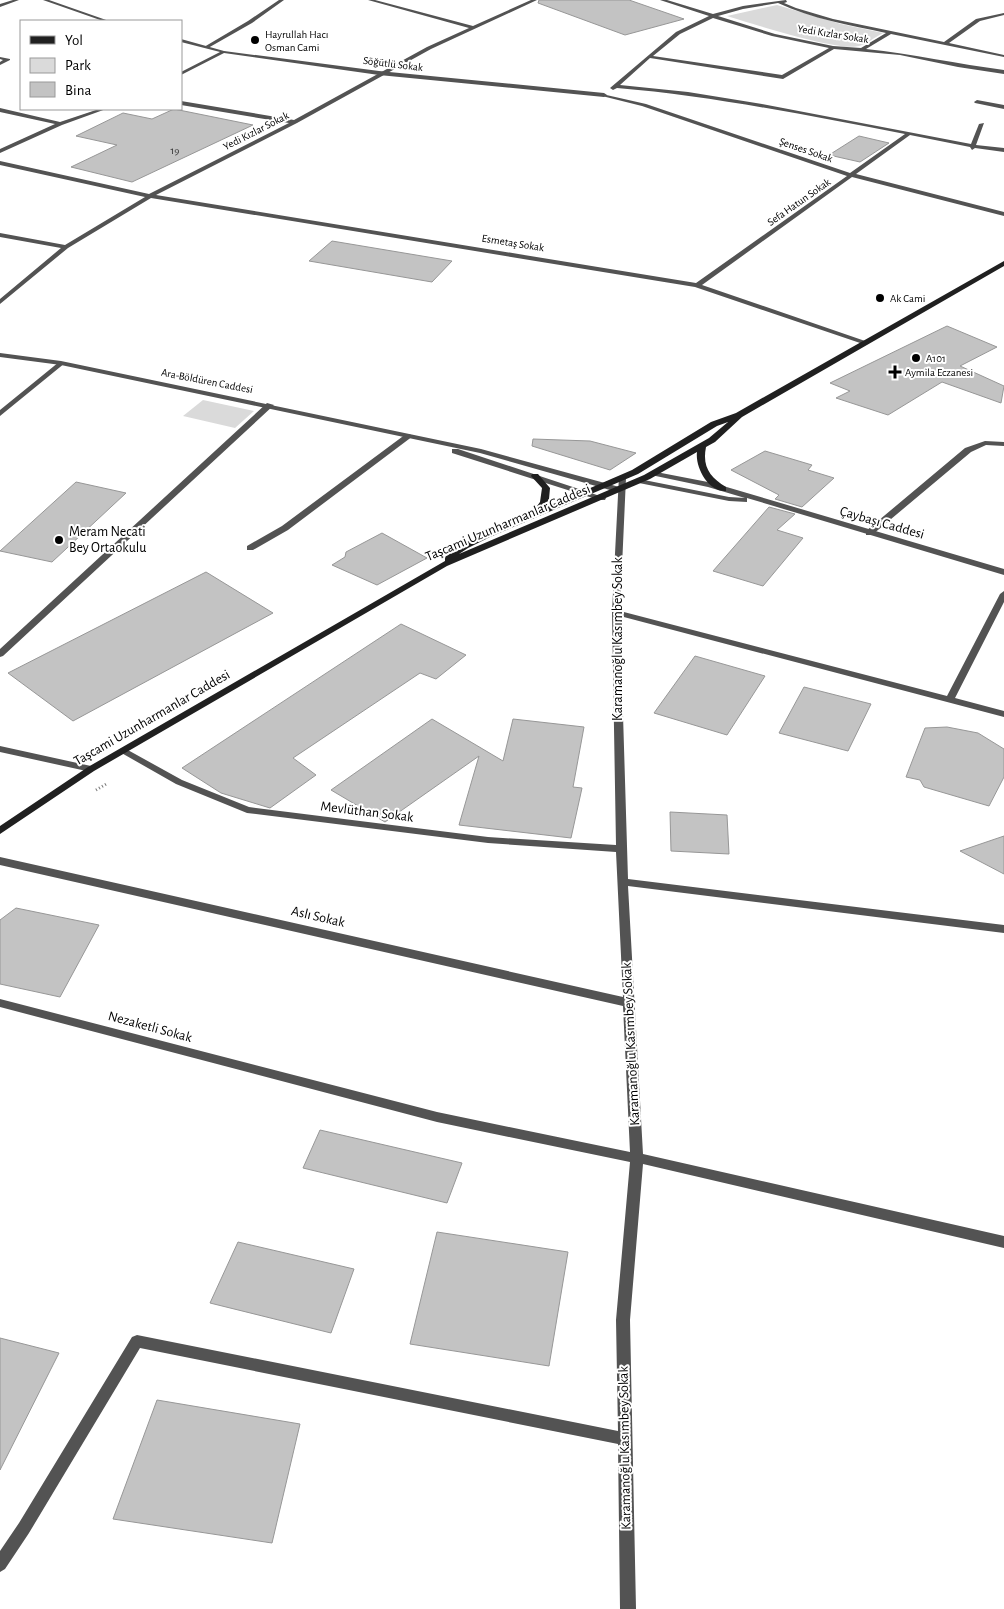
<svg xmlns="http://www.w3.org/2000/svg" width="1004" height="1609" viewBox="0 0 1004 1609" font-family="'Alegreya Sans',sans-serif">
	<rect width="100%" height="100%" fill="#fff"/>
	<!-- green -->
	<path fill="#dadada" d="M 777,5 L 841,24 L 883,33 C 875,37 867,44 859,46 C 840,52 750,23 727,16 Z
		M 203,400 L 254,411 L 235,428 L 183,416 Z"/>
	<!-- building -->
	<path fill="#c3c3c3" stroke="#979797" d="M 539,0 L 629,0 L 684,19 L 625,35 L 538,3 Z
		M 174,109 L 253,125 L 132,182 L 71,167 L 117,145 L 76,136 L 123,113 L 152,119 Z
		M 859,136 L 889,143 L 860,162 L 829,155 Z
		M 332,241 L 452,261 L 432,282 L 309,261 Z
		M 947,326 L 997,347 L 960,366 L 1004,386 L 1001,403 L 942,382 L 888,415 L 836,398 L 850,391 L 830,383 Z
		M 533,439 L 590,441 L 636,453 L 610,470 L 532,446 Z
		M 765,451 L 812,465 L 808,470 L 834,478 L 802,507 L 775,499 L 779,495 L 731,470 Z
		M 76,482 L 126,493 L 52,562 L 0,551 Z
		M 769,507 L 795,514 L 777,530 L 803,538 L 763,586 L 713,571 Z
		M 382,533 L 427,558 L 377,585 L 332,565 L 345,557 L 346,552 Z
		M 206,572 L 273,613 L 73,721 L 8,673 Z
		M 401,624 L 466,655 L 436,679 L 420,673 L 293,758 L 316,775 L 270,808 L 221,793 L 182,768 Z
		M 695,656 L 765,676 L 727,735 L 654,713 Z
		M 804,687 L 871,704 L 848,751 L 779,733 Z
		M 432,719 L 503,761 L 513,719 L 584,727 L 573,787 L 582,788 L 571,838 L 459,825 L 479,756 L 385,822 L 331,790 Z
		M 947,727 L 978,733 L 1004,749 L 1004,777 L 989,806 L 924,787 L 920,780 L 906,777 L 925,728 Z
		M 670,812 L 727,815 L 729,854 L 671,851 Z
		M 1004,836 L 1004,874 L 960,851 Z
		M 16,908 L 99,925 L 60,997 L 0,984 L 0,920 Z
		M 320,1130 L 462,1163 L 447,1203 L 303,1168 Z
		M 437,1232 L 568,1252 L 549,1366 L 410,1344 Z
		M 238,1242 L 354,1269 L 331,1333 L 210,1303 Z
		M 0,1338 L 59,1353 L 0,1470 Z
		M 157,1400 L 300,1424 L 272,1543 L 113,1519 Z"/>
	<g fill="none" stroke-linecap="round" stroke-linejoin="round">
		<!-- path -->
		<path stroke="#757575" stroke-width="3" stroke-dasharray="1 2.5" stroke-linecap="butt" d="M 96,790 L 108,783"/>
		<!-- minor -->
		<path fill="#535353" fill-rule="evenodd" d="M 13,0 L 19,0 L 0,7 L 0,4 Z
			M 279,0 L 284,0 L 252,23 L 208,48 L 204,47 L 248,21 Z
			M 368,0 L 375,0 L 473,26 L 531,0 L 537,0 L 431,49 L 297,123 L 156,195 L 696,283 L 847,176 L 642,106 L 602,96 L 602,94 L 646,104 L 850,173 L 905,134 C 809,116 714,96 617,88 L 613,90 L 610,88 L 676,32 L 709,16 L 660,0 L 667,0 L 713,14 L 743,6 L 786,0 L 787,2 L 784,3 L 796,8 L 833,19 L 944,42 L 976,19 L 1004,13 L 1004,15 L 980,21 L 949,43 L 1004,55 L 1004,57 L 891,34 L 866,49 C 913,54 958,64 1004,70 L 1004,74 L 958,67 L 900,55 L 834,49 L 783,79 L 650,58 L 620,85 L 688,92 L 762,104 L 971,144 L 979,124 L 984,123 L 976,145 L 1004,148 L 1004,152 L 975,148 L 972,150 L 970,147 L 910,135 L 856,174 L 1004,212 L 1004,216 L 852,177 L 702,285 L 868,342 L 869,343 L 866,345 L 695,287 L 151,198 L 68,248 L 0,304 L 0,299 L 61,248 L 0,237 L 0,233 L 65,245 L 145,197 L 0,165 L 0,161 L 149,194 L 289,123 L 181,105 L 181,101 L 294,120 L 427,47 L 469,28 ZM 778,3 C 812,19 850,25 886,33 L 861,48 L 833,46 L 775,34 L 718,16 L 743,9 ZM 713,18 L 772,36 L 829,48 L 782,75 L 653,56 L 680,34 Z
			M 222,51 L 226,52 L 181,75 L 181,72 Z
			M 0,57 L 10,59 L 10,60 L 0,65 L 0,62 L 3,60 L 0,59 Z
			M 977,100 L 1004,105 L 1004,109 L 975,103 L 974,102 Z
			M 0,108 L 60,122 L 99,109 L 106,109 L 62,125 L 0,153 L 0,149 L 55,124 L 0,112 Z
			M 59,362 L 65,363 L 0,416 L 0,410 Z
			M 267,403 L 274,405 L 3,656 L 0,657 L 0,649 Z
			M 406,434 L 409,434 L 413,436 L 288,530 L 253,550 L 247,550 L 247,546 L 282,526 Z
			M 985,441 L 1004,442 L 1004,446 L 986,445 L 971,452 L 872,535 L 866,535 L 866,531 L 965,448 Z
			M 619,476 L 625,476 L 626,478 L 620,611 L 947,696 L 1000,594 L 1004,591 L 1004,602 L 955,698 L 1004,711 L 1004,717 L 620,616 L 628,879 L 1004,925 L 1004,933 L 628,886 L 643,1154 L 1004,1236 L 1004,1248 L 643,1164 L 630,1320 L 636,1609 L 620,1609 L 618,1444 L 140,1348 L 29,1533 L 5,1569 L 0,1572 L 0,1551 L 19,1523 L 132,1337 L 137,1335 L 618,1431 L 616,1320 L 630,1162 L 437,1122 L 0,1007 L 0,999 L 437,1112 L 630,1152 L 623,1006 L 0,865 L 0,857 L 623,997 L 616,852 L 488,843 L 247,813 L 176,784 L 118,751 L 123,748 L 126,749 L 182,780 L 249,807 L 488,837 L 616,845 L 612,612 Z"/>
		<!-- tertiary -->
		<path fill="#535353" fill-rule="evenodd" d="M 43,0 L 49,0 L 109,21 L 103,21 Z
			M 181,39 L 224,51 L 379,71 L 604,93 L 607,95 L 604,97 L 379,75 L 224,53 L 181,42 Z
			M 0,353 L 61,361 L 481,449 L 623,488 L 624,490 L 620,492 L 617,492 L 480,453 L 61,365 L 0,357 Z
			M 452,449 L 458,449 L 606,498 L 605,500 L 599,500 L 452,453 Z
			M 651,471 L 713,483 L 1004,569 L 1004,575 L 747,498 L 747,502 L 729,501 L 639,483 L 635,481 L 639,479 L 729,497 L 745,498 L 708,487 L 651,475 Z
			M 0,746 L 91,766 L 96,769 L 91,772 L 0,752 Z"/>
		<!-- secondary -->
		<path fill="#202020" fill-rule="evenodd" d="M 1004,261 L 1004,266 L 742,417 L 715,442 L 706,447 C 702,467 710,477 726,487 L 726,491 C 708,492 695,467 697,452 L 650,479 L 447,566 L 94,771 L 0,834 L 0,826 L 88,767 L 445,561 L 445,557 L 462,544 L 532,513 L 540,502 L 542,488 L 531,476 L 532,474 L 538,474 L 550,488 L 549,499 L 544,508 L 632,470 L 711,422 L 736,413 ZM 728,422 L 709,438 L 644,475 L 459,554 L 468,548 L 490,537 L 638,474 L 717,426 Z"/>
	</g>
	<!-- markers -->
	<g fill="#000" stroke="#fff" stroke-width="2">
		<circle cx="255" cy="40" r="5"/>
		<circle cx="880" cy="298" r="5"/>
		<circle cx="916" cy="358" r="5"/>
		<path d="M892.5 364.5h5v5h5v5h-5v5h-5v-5h-5v-5h5z"/>
		<circle cx="59" cy="540" r="5"/>
	</g>
	<g text-anchor="middle" dominant-baseline="central" stroke-width="4" stroke-linejoin="round" paint-order="stroke">
		<!-- far-poi labels -->
		<g font-size="11" fill="#000" stroke="#fff" text-anchor="start">
			<text x="265" y="34">Hayrullah Hacı<tspan x="265" dy="13">Osman Cami</tspan></text>
			<text x="890" y="298">Ak Cami</text>
			<text x="926" y="358">A101</text>
			<text x="905" y="372">Aymila Eczanesi</text>
		</g>
		<!-- far-street labels -->
		<g font-size="11" fill="#000" stroke="#fff">
			<text transform="translate(833 34) rotate(9)">Yedi Kızlar Sokak</text>
			<text transform="translate(393 64) rotate(7)">Söğütlü Sokak</text>
			<text transform="translate(256 131) rotate(-27)">Yedi Kızlar Sokak</text>
			<text transform="translate(806 150) rotate(19)">Şenses Sokak</text>
			<text transform="translate(799 202) rotate(-35)">Sefa Hatun Sokak</text>
			<text transform="translate(513 243) rotate(9)">Esmetaş Sokak</text>
			<text transform="translate(207 381) rotate(11)">Ara-Böldüren Caddesi</text>
		</g>
		<!-- number labels -->
		<g font-size="11" fill="#313131">
			<text x="175" y="150">19</text>
		</g>
		<!-- street labels -->
		<g font-size="14" fill="#000" stroke="#fff">
			<text transform="translate(508 523) rotate(-23)">Taşcami Uzunharmanlar Caddesi</text>
			<text transform="translate(882 523) rotate(16)">Çaybaşı Caddesi</text>
			<text transform="translate(618 639) rotate(-90)">Karamanoğlu Kasımbey Sokak</text>
			<text transform="translate(152 718) rotate(-30)">Taşcami Uzunharmanlar Caddesi</text>
			<text transform="translate(367 812) rotate(7)">Mevlüthan Sokak</text>
			<text transform="translate(318 917) rotate(13)">Aslı Sokak</text>
			<text transform="translate(150 1027) rotate(15)">Nezaketli Sokak</text>
			<text transform="translate(631 1044) rotate(-93)">Karamanoğlu Kasımbey Sokak</text>
			<text transform="translate(625 1448) rotate(-91)">Karamanoğlu Kasımbey Sokak</text>
		</g>
		<!-- poi labels -->
		<g font-size="14" fill="#000" stroke="#fff" text-anchor="start">
			<text x="69" y="532">Meram Necati<tspan x="69" dy="16">Bey Ortaokulu</tspan></text>
		</g>
	</g>
	<!-- legend -->
	<rect x="20" y="20" width="162" height="90" fill="#ffffff" stroke="#999999"/>
	<rect x="30" y="36" width="25" height="8" fill="#202020" stroke="#999999"/>
	<text x="65" y="45" font-size="15" fill="#000000">Yol</text>
	<rect x="30" y="58" width="25" height="15" fill="#dadada" stroke="#999999"/>
	<text x="65" y="70" font-size="15" fill="#000000">Park</text>
	<rect x="30" y="82" width="25" height="15" fill="#c3c3c3" stroke="#999999"/>
	<text x="65" y="95" font-size="15" fill="#000000">Bina</text>
</svg>
